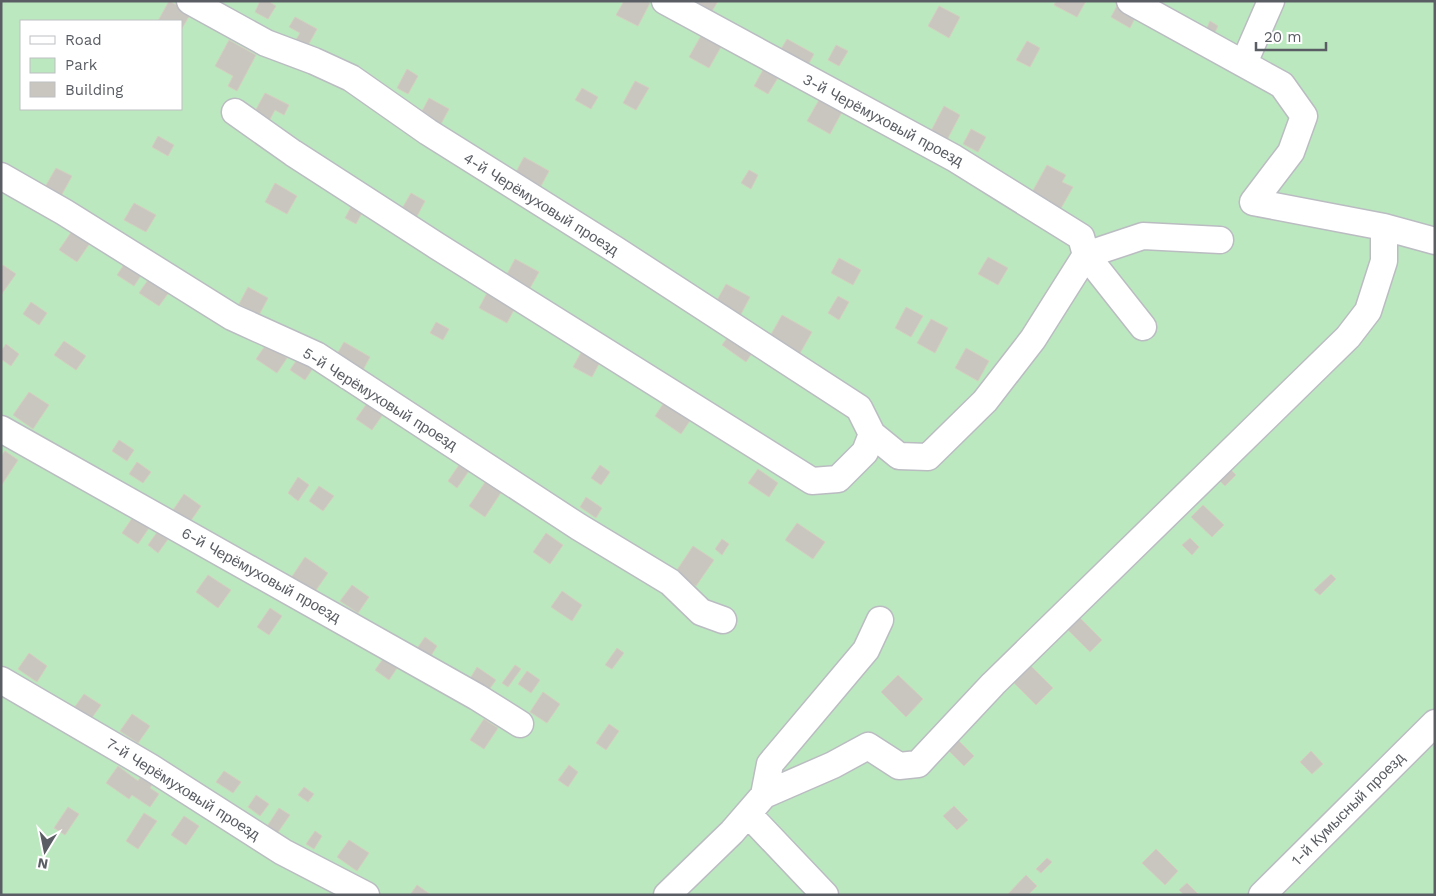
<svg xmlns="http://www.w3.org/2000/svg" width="1436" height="896" viewBox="0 0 1436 896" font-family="'Work Sans',sans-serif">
	<rect width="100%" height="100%" fill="#eeece2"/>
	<!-- green -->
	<path fill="#bce8bf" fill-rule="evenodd" d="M 1,1 L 1435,1 L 1435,895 L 1,895 ZM 21,21 L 181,21 L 181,109 L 21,109 Z"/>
	<!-- building -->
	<path fill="#c9c6bf" stroke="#d3cfbf" d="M 169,1 L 191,13 L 181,30 L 181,21 L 158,21 Z
		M 260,1 L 268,1 L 276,6 L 268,19 L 255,12 Z
		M 624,1 L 646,1 L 650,3 L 638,26 L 616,15 Z
		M 690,1 L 718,1 L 711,13 Z
		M 1056,1 L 1086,1 L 1077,17 L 1054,5 Z
		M 1118,4 L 1137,14 L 1130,28 L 1111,17 Z
		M 939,6 L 960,17 L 949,38 L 928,26 Z
		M 295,17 L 317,29 L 305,51 L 293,45 L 300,33 L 289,27 Z
		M 1210,21 L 1218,26 L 1213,36 L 1205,32 Z
		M 702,34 L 722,45 L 709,68 L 689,57 Z
		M 787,39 L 814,54 L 805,71 L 777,56 Z
		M 229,40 L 256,55 L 237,91 L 228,86 L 233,76 L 215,66 Z
		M 1027,41 L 1040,48 L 1030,67 L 1016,60 Z
		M 836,45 L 848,51 L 839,66 L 828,60 Z
		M 764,68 L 779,76 L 768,94 L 754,86 Z
		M 407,69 L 418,76 L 408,94 L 397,88 Z
		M 635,81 L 649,88 L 636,110 L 623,103 Z
		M 582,88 L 598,97 L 591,109 L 575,100 Z
		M 265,93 L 289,105 L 284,115 L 275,110 L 269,121 L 254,113 Z
		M 429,98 L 449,109 L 441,124 L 421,113 Z
		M 819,100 L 842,112 L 830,134 L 807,121 Z
		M 944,106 L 960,115 L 947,140 L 931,131 Z
		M 971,129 L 986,137 L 978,152 L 963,144 Z
		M 158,136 L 174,145 L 168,156 L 152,147 Z
		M 524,157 L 549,171 L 541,186 L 516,172 Z
		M 1047,165 L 1066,175 L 1062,182 L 1073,187 L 1060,210 L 1031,194 Z
		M 56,168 L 72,176 L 61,196 L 45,187 Z
		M 749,170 L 758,175 L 751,189 L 741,183 Z
		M 275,183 L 297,196 L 287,214 L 265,202 Z
		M 411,193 L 425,201 L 415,220 L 400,212 Z
		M 134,203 L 156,215 L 146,232 L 124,220 Z
		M 352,205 L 363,211 L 356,224 L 345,218 Z
		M 74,228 L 92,240 L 77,262 L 59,250 Z
		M 129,257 L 146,268 L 134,286 L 117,275 Z
		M 988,257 L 1008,268 L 998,285 L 978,274 Z
		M 839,258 L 861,270 L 853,285 L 831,273 Z
		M 515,259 L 539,272 L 530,288 L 507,274 Z
		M 3,265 L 16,274 L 1,295 L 1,268 Z
		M 152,274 L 172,288 L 159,306 L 139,293 Z
		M 726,284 L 750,297 L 740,316 L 716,302 Z
		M 248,287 L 268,298 L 259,315 L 239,304 Z
		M 487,293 L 515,308 L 507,323 L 479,308 Z
		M 838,296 L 849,302 L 839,320 L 828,313 Z
		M 31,302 L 47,313 L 39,325 L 23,314 Z
		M 906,307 L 923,316 L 911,337 L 895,328 Z
		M 782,315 L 812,332 L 799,355 L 769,338 Z
		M 931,319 L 948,328 L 935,353 L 917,343 Z
		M 436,322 L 449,329 L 443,340 L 430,333 Z
		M 730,334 L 754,350 L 746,362 L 722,345 Z
		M 64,341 L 86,356 L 76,370 L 54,355 Z
		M 344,342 L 370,357 L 363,370 L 336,356 Z
		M 267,343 L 287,358 L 277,373 L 256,359 Z
		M 6,344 L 19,354 L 11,366 L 1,359 L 1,351 Z
		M 584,347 L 602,358 L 592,377 L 573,367 Z
		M 966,348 L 989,361 L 978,381 L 955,368 Z
		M 298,358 L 313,368 L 305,380 L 290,370 Z
		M 29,392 L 49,405 L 33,429 L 13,415 Z
		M 667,398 L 693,416 L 681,434 L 655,416 Z
		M 370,399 L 386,410 L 372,430 L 356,419 Z
		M 119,440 L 134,450 L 127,461 L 112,451 Z
		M 5,451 L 18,460 L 1,486 L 1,456 Z
		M 137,462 L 151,472 L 143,483 L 129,474 Z
		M 461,462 L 471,468 L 457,488 L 448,481 Z
		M 600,465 L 610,472 L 601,485 L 591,478 Z
		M 758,469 L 778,483 L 769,497 L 748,483 Z
		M 1231,470 L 1236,475 L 1225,486 L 1220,481 Z
		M 298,477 L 309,485 L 298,501 L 288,493 Z
		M 486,481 L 502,491 L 485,517 L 469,506 Z
		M 319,486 L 334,496 L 323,511 L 309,501 Z
		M 184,494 L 201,506 L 190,522 L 173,510 Z
		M 586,497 L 602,508 L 596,518 L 580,507 Z
		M 1203,505 L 1224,525 L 1212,537 L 1191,517 Z
		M 135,514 L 151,525 L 138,544 L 122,533 Z
		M 797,523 L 825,542 L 813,559 L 785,540 Z
		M 160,528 L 171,535 L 158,553 L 148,545 Z
		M 546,533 L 563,545 L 550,564 L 533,552 Z
		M 1190,538 L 1199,547 L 1192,555 L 1182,545 Z
		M 722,539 L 729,544 L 722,555 L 715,549 Z
		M 693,546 L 714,560 L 696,586 L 675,573 Z
		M 305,557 L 328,573 L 314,593 L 291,578 Z
		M 1331,574 L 1336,579 L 1320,595 L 1314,590 Z
		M 208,575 L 231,590 L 218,608 L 196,592 Z
		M 352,585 L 369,597 L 358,613 L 340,601 Z
		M 562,591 L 582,605 L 572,621 L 551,607 Z
		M 270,608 L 282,616 L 269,635 L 257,627 Z
		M 1076,614 L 1102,640 L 1090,652 L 1064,626 Z
		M 425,637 L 437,646 L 429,659 L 416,650 Z
		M 617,648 L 624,653 L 612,669 L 605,665 Z
		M 29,653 L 47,666 L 37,682 L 18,669 Z
		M 385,656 L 399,665 L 389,680 L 375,670 Z
		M 515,665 L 521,669 L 508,687 L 502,683 Z
		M 1031,666 L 1053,688 L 1036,705 L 1014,683 Z
		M 477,667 L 496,680 L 486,694 L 468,682 Z
		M 527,671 L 540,680 L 531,693 L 518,684 Z
		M 898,675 L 923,699 L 906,717 L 881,692 Z
		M 543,692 L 560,704 L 547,723 L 530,712 Z
		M 84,694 L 101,705 L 91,719 L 74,708 Z
		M 132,714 L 150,726 L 138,743 L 120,731 Z
		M 484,719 L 498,728 L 484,749 L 470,740 Z
		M 609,724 L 619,731 L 606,750 L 596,743 Z
		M 956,738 L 974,756 L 964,766 L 946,748 Z
		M 1311,751 L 1323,764 L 1312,774 L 1300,762 Z
		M 569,765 L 578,772 L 568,787 L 558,780 Z
		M 118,766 L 138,781 L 143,772 L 155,780 L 150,788 L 159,794 L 150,807 L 132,795 L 129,799 L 106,783 Z
		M 224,771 L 241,782 L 233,793 L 216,782 Z
		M 304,787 L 314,794 L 308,802 L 298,795 Z
		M 256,795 L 269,804 L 260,816 L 248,807 Z
		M 954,806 L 968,820 L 957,830 L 943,816 Z
		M 68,807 L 79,814 L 65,835 L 54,828 Z
		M 279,808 L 290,815 L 276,835 L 266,828 Z
		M 144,813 L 157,821 L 138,849 L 126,841 Z
		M 184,816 L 199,826 L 186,845 L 171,835 Z
		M 315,831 L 322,836 L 314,849 L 306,844 Z
		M 349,840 L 369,853 L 357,871 L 337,857 Z
		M 1156,849 L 1178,871 L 1165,885 L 1142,863 Z
		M 1047,858 L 1052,862 L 1041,873 L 1036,869 Z
		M 1026,875 L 1037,886 L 1028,895 L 1007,895 Z
		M 1187,883 L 1199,895 L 1184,895 L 1179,890 Z
		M 417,885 L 431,895 L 410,895 Z"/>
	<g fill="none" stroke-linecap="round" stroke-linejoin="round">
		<defs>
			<path id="minor" d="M 190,1 L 266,43 L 314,61 L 351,78 L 428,132 L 616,250 L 859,408 L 872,434 L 899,456 L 928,457 L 985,401 L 1033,339 L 1086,255 L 1143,236 L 1220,240
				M 665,1 L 954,158 L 1081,237 L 1086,255 L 1143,327
				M 1130,1 L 1282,85 L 1304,116 L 1291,152 L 1253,202 L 1384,227 L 1435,241
				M 1244,63 L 1271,1
				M 235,112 L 293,153 L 437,246 L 812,481 L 838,479 L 865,452 L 872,434
				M 1,176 L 64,212 L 232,317 L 316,355 L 579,527 L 670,582 L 701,612 L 723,620
				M 1,429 L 477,697 L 520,724
				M 1,680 L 150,767 L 283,852 L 366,895
				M 764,795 L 833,765 L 868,746 L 899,766 L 918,764 L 993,684 L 1348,337 L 1368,311 L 1384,261 L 1384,227
				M 748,814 L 825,895
				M 667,895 L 732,832 L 764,795 L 770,764 L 866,650 L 880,620
				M 1262,895 L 1435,723"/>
		</defs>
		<!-- minor casing -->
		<use href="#minor" stroke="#babcc2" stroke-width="29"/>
		<!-- minor -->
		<use href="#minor" stroke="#fff" stroke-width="26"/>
	</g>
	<g text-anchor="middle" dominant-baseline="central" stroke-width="5" stroke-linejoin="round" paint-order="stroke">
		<!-- street labels -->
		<g font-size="15" fill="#5a5e64" stroke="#fff">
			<text transform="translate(883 120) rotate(28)">3-й Черёмуховый проезд</text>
			<text transform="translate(541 204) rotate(32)">4-й Черёмуховый проезд</text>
			<text transform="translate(380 399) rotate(32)">5-й Черёмуховый проезд</text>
			<text transform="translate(261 575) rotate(29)">6-й Черёмуховый проезд</text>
			<text transform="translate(183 789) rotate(32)">7-й Черёмуховый проезд</text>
			<text transform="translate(1348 809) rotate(-45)">1-й Кумысный проезд</text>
		</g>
	</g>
	<!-- border -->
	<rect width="1436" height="896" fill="none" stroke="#5a5e64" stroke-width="5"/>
	<!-- legend -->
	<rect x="20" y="20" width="162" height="90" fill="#ffffff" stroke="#bdbfc1"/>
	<rect x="30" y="36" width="25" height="8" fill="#ffffff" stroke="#bdbfc1"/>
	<text x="65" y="45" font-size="15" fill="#5a5e64">Road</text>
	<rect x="30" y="58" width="25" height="15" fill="#bce8bf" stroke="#bdbfc1"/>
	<text x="65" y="70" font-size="15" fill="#5a5e64">Park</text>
	<rect x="30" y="82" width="25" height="15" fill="#c9c6bf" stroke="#bdbfc1"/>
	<text x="65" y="95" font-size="15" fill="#5a5e64">Building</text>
	<!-- north arrow -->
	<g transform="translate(45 851) rotate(190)" stroke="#ffffff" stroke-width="4" paint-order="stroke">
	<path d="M0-4L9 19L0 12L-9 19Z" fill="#5a5e64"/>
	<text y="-8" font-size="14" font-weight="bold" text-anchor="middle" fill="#5a5e64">N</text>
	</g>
	<!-- scale -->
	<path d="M1256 42v8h70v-8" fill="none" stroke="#5a5e64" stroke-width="2.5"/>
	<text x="1264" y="42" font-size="15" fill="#5a5e64" stroke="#ffffff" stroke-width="4" paint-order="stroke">20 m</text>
</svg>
